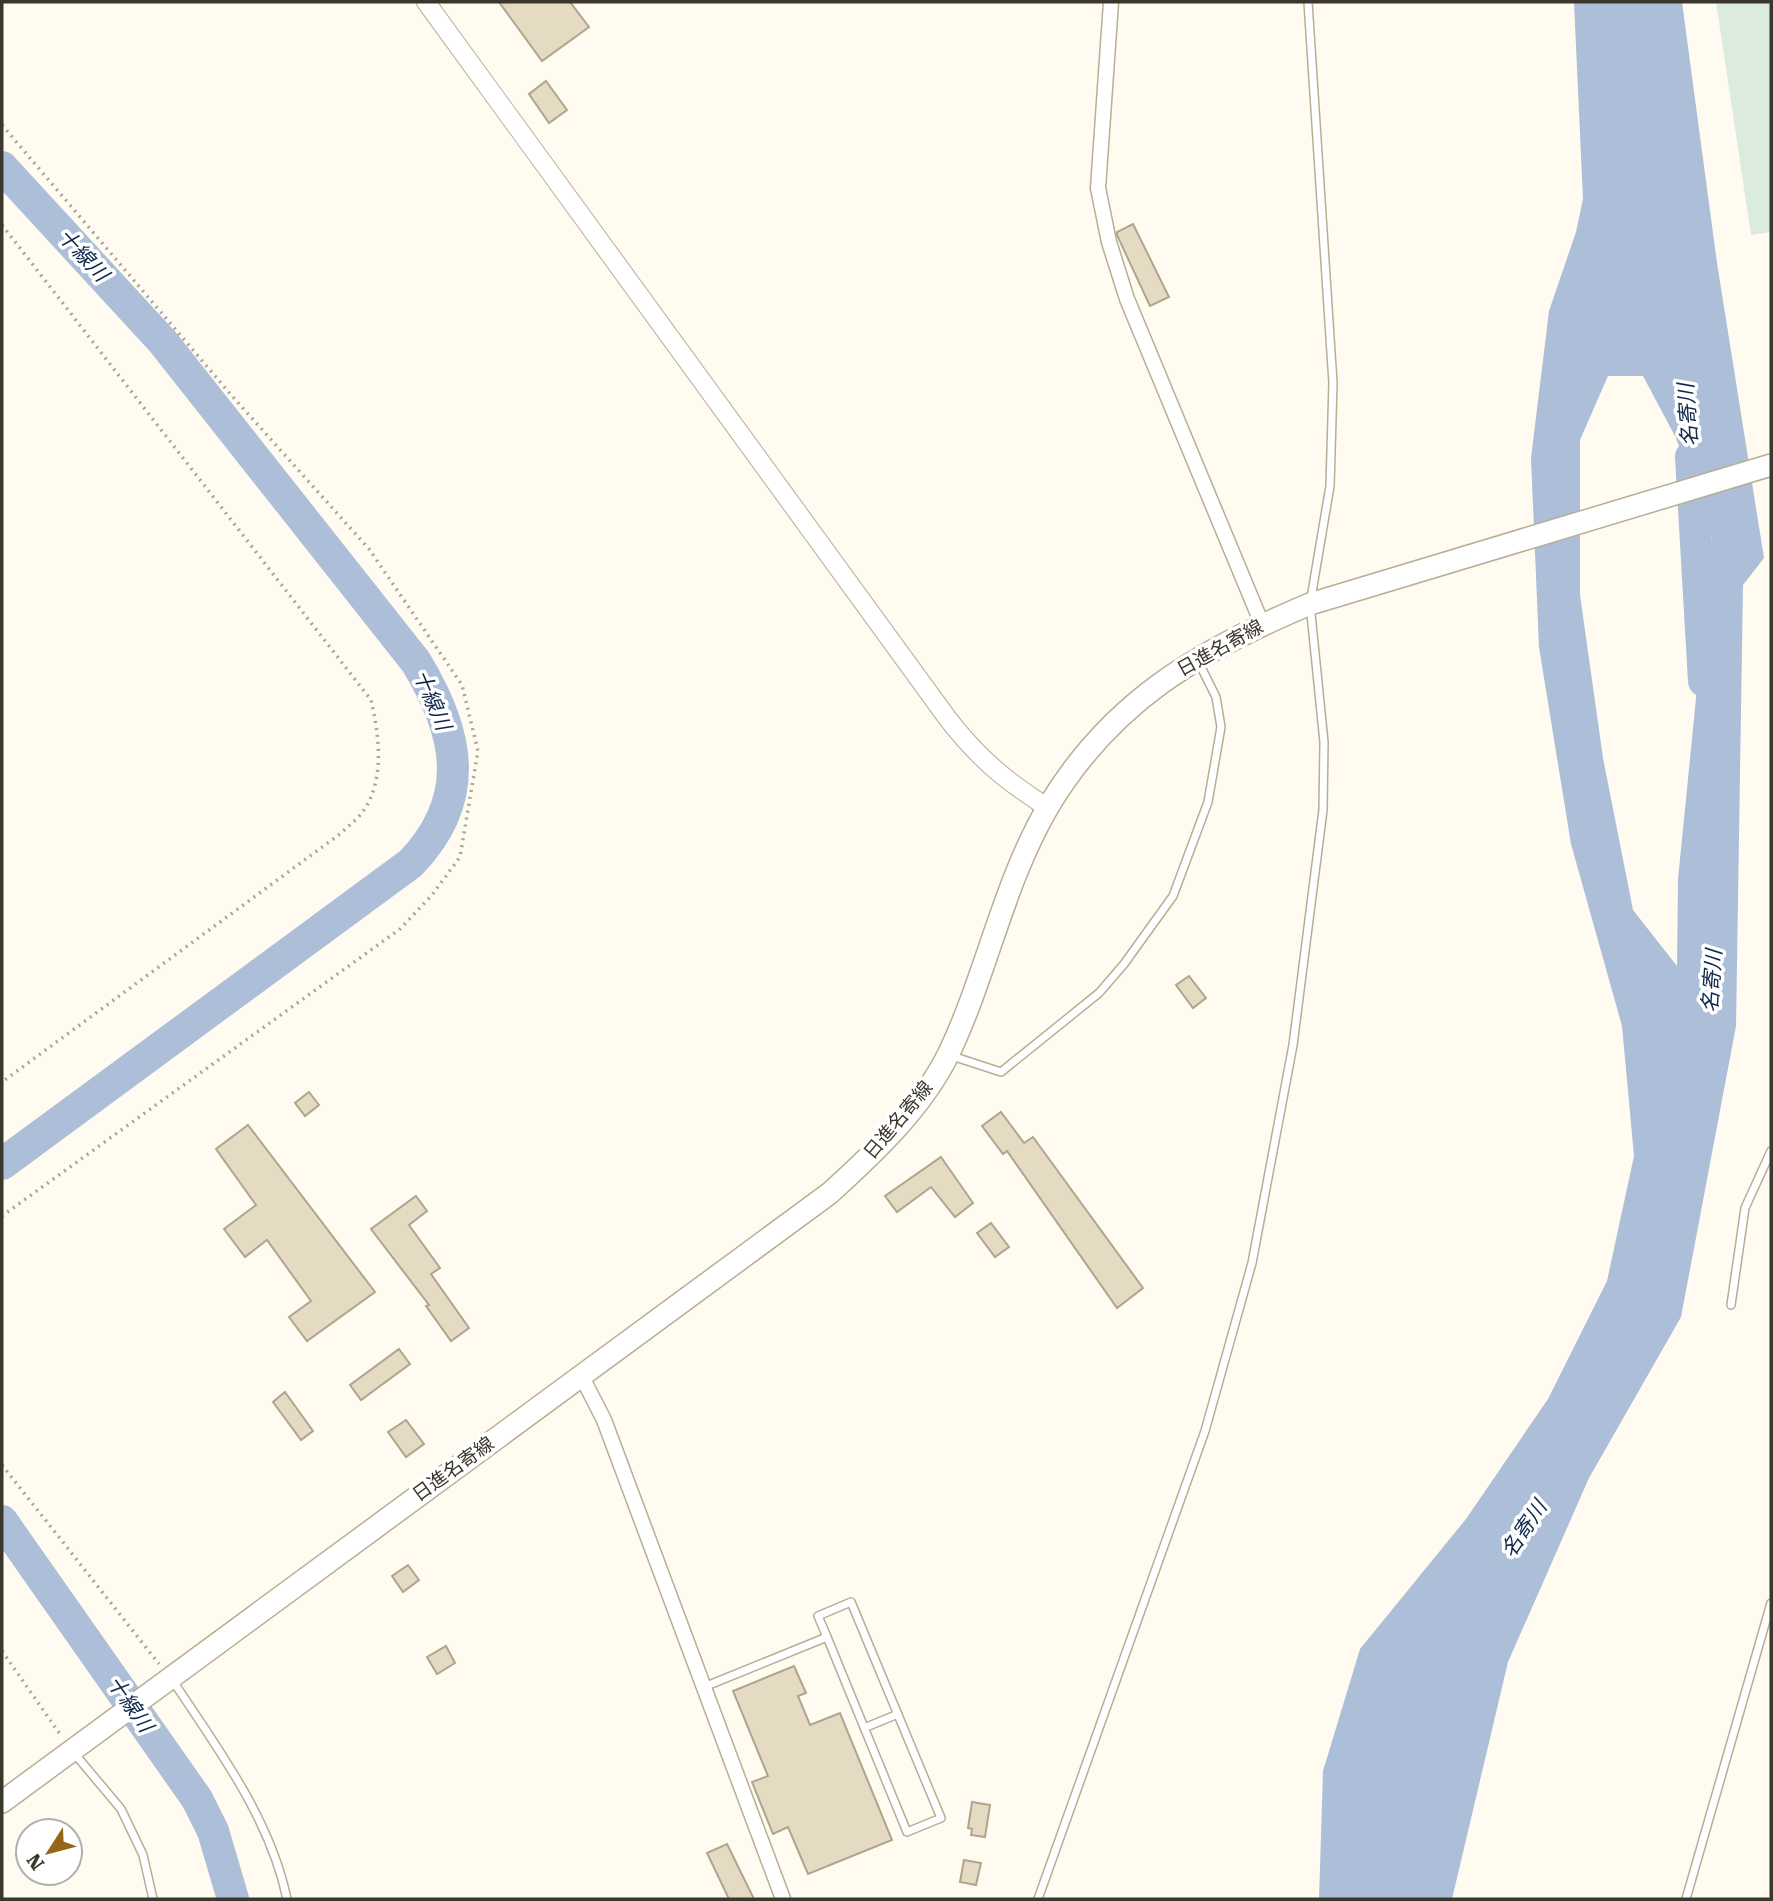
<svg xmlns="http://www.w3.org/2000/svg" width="1773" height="1901" viewBox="0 0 1773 1901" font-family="'Roboto Serif','Noto Sans JP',serif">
	<rect width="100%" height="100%" fill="#fffbf1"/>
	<!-- green -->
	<path fill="#dbecde" d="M 1716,2 L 1771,2 L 1771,232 L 1751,235 Z"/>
	<!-- water -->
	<path fill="#acbed8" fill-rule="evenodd" d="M 1574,2 L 1682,2 L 1717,263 L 1764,558 L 1743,585 L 1736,1026 L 1681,1317 L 1589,1478 L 1508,1662 L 1452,1899 L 1319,1899 L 1323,1771 L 1360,1649 L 1466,1519 L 1548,1399 L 1607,1281 L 1634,1156 L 1622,1026 L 1571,844 L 1539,647 L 1531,458 L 1549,311 L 1576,232 L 1583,199 ZM 1608,376 L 1643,376 L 1676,438 L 1712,538 L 1678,879 L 1677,966 L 1633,910 L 1603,758 L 1580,595 L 1580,440 Z"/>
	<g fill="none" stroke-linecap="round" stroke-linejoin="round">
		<!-- river -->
		<path stroke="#acbed8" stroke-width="32" d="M 2,167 L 163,342 L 416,662 C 459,733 473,798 411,863 L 2,1164
			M 1691,457 L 1704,681
			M 2,1521 L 197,1799 L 213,1831 L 233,1899"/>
	</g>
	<!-- building -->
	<path fill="#e5dbc2" stroke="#aea58d" stroke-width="2" d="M 499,2 L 570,2 L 589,27 L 542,61 Z
		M 546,81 L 567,110 L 549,123 L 529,94 Z
		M 1133,224 L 1169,297 L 1150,306 L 1117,235 L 1117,232 Z
		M 1189,976 L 1206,998 L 1193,1008 L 1176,985 Z
		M 309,1092 L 319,1105 L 305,1116 L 295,1103 Z
		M 1001,1112 L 1024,1143 L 1033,1137 L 1143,1288 L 1117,1308 L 1007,1151 L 1003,1154 L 982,1126 Z
		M 248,1125 L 375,1292 L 307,1341 L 289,1317 L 311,1301 L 267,1240 L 245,1257 L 224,1229 L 256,1205 L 216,1149 Z
		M 941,1157 L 973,1203 L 955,1217 L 931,1187 L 897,1212 L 885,1196 Z
		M 416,1196 L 427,1211 L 409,1225 L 440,1268 L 431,1274 L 469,1328 L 451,1341 L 426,1306 L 429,1305 L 371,1229 Z
		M 991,1223 L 1009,1247 L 995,1257 L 977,1233 Z
		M 399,1349 L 410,1364 L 361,1400 L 350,1385 Z
		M 285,1392 L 313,1431 L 301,1440 L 273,1402 Z
		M 406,1420 L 424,1444 L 406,1457 L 388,1432 Z
		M 408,1565 L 419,1580 L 403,1592 L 392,1576 Z
		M 446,1646 L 455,1663 L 437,1674 L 427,1657 Z
		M 794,1666 L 806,1693 L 798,1696 L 810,1725 L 840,1713 L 892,1840 L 808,1874 L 788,1827 L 773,1834 L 752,1782 L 768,1776 L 733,1691 Z
		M 972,1802 L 990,1805 L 985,1837 L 971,1835 L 972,1829 L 968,1828 Z
		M 727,1844 L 754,1899 L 729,1899 L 707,1853 Z
		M 964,1860 L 981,1863 L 976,1885 L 960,1882 Z"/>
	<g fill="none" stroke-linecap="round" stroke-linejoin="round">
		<defs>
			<path id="service" d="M 952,1056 L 1001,1072 L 1099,993 L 1124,964 L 1173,896 L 1208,802 L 1221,727 L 1216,697 L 1199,663
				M 1731,1305 L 1745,1208 L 1771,1151
				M 173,1681 C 218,1749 270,1818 287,1899
				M 704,1687 L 827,1637 L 907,1832 L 941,1818 L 851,1602 L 818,1616 L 827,1637
				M 864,1728 L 898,1714
				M 74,1753 L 121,1809 L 143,1855 L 153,1899
				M 1038,1899 L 1205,1431 L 1252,1263 L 1293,1045 L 1323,810 L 1324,742 L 1310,604 L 1330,486 L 1333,383 L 1308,2
				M 1686,1899 L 1771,1603"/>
			<path id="minor" d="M 1111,2 L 1098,188 L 1109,242 L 1127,299 L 1262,624
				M 581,1375 L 604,1420 L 783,1899"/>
			<path id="tertiary" d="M 426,2 L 948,719 C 980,760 1005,780 1048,808"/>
			<path id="secondary" d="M 2,1802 L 830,1193 C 875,1152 922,1108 949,1053 C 987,973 1003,884 1048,807 C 1111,701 1200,650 1310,604 L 1771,465"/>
		</defs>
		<!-- service casing -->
		<use href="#service" stroke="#b7ae96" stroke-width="10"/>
		<!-- minor casing -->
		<use href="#minor" stroke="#b7ae96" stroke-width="17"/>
		<!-- tertiary casing -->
		<use href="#tertiary" stroke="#b7ae96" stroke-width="20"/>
		<!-- secondary casing -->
		<use href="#secondary" stroke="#b7ae96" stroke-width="24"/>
		<!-- path -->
		<path stroke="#a8a49a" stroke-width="3.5" stroke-dasharray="2 5" stroke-linecap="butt" d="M 2,125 L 232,396 L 369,549 L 462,685 L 478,751 L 460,857 L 432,895 L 400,929 L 2,1216
			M 2,225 L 371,700 C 379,734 385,779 364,810 C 358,819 348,826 340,834 L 2,1082
			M 2,1465 L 159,1664
			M 2,1651 L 62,1737"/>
		<!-- service -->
		<use href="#service" stroke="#fff" stroke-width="7"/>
		<!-- minor -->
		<use href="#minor" stroke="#fff" stroke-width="14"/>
		<!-- tertiary -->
		<use href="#tertiary" stroke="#fff" stroke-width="18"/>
		<!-- secondary -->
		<use href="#secondary" stroke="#fff" stroke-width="21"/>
	</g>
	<g text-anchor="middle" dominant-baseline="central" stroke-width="7" stroke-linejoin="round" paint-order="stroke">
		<!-- street labels -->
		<g font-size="19" fill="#3b372d" stroke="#fff">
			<text transform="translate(1220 648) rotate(-29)">日進名寄線</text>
			<text transform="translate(898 1120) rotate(-50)">日進名寄線</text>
			<text transform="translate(453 1469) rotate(-36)">日進名寄線</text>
		</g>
		<!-- water labels -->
		<g font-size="21" font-style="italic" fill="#11284c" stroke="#fff">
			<text transform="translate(83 255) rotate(47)">十線川</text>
			<text transform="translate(1688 415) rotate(-94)">名寄川</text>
			<text transform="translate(432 700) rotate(67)">十線川</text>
			<text transform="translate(1712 981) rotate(-86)">名寄川</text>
			<text transform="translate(1524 1529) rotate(-56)">名寄川</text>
			<text transform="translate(130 1704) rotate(55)">十線川</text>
		</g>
	</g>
	<!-- border -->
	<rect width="1773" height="1901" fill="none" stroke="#3b372d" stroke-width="7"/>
	<!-- north arrow -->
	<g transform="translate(49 1852) rotate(234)"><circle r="33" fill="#ffffff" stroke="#b1afab" stroke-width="2"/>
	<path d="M0-5L12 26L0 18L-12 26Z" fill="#976518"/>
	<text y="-10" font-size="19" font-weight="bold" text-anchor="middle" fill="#3b372d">N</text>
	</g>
</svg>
